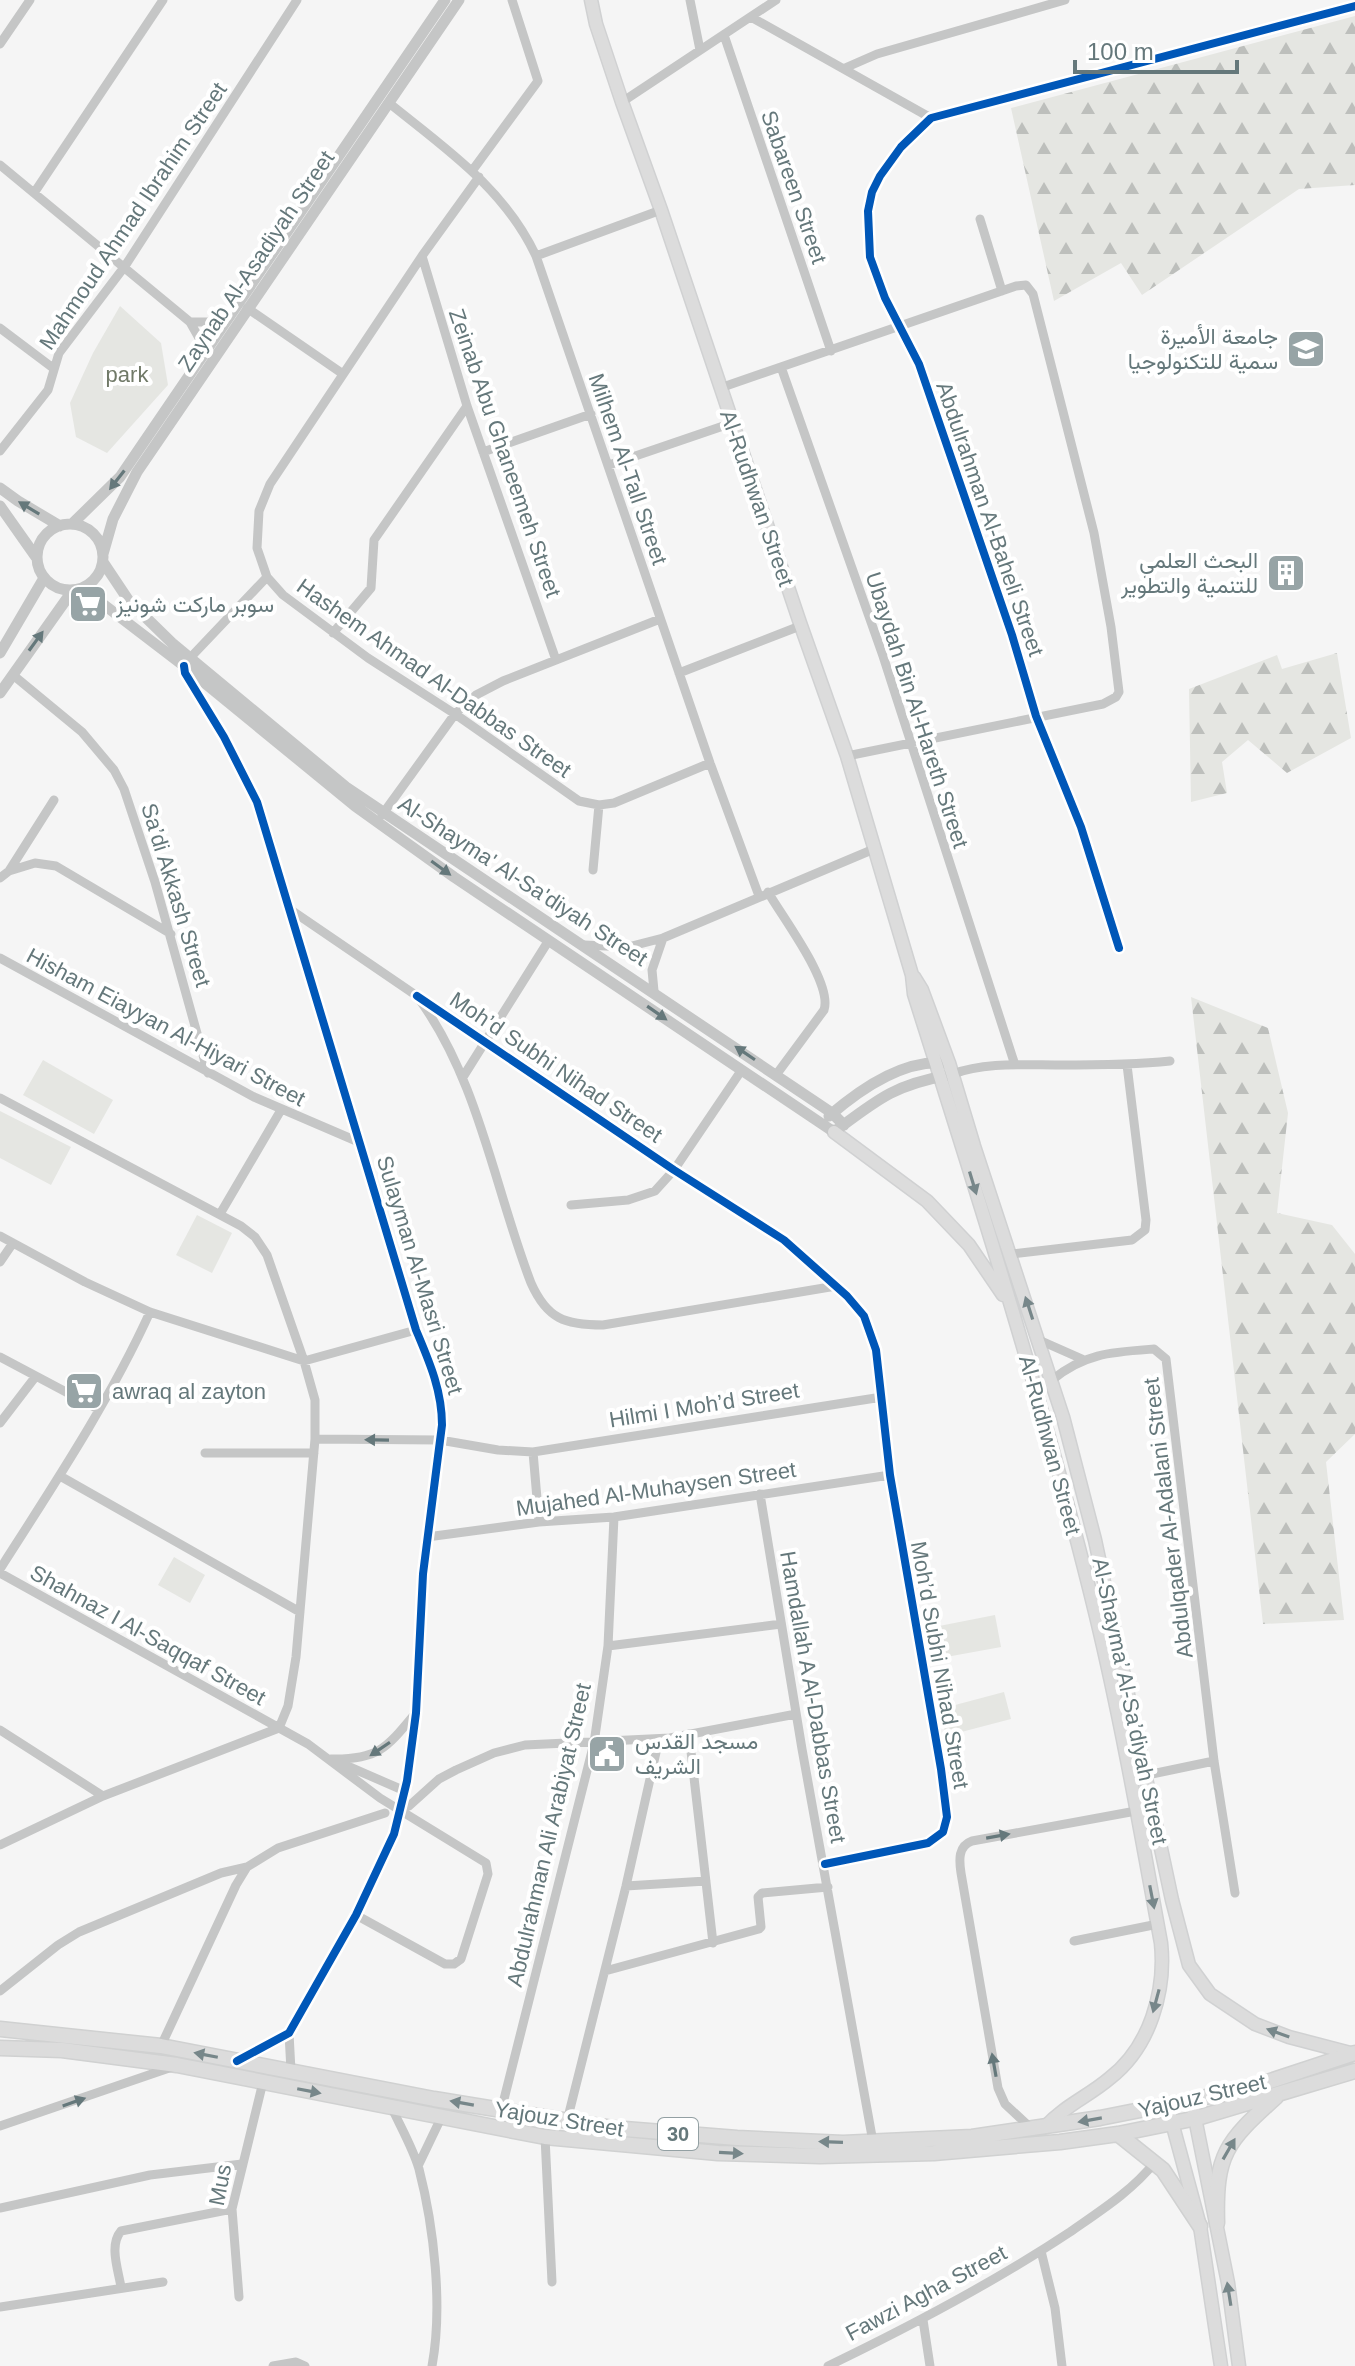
<svg xmlns="http://www.w3.org/2000/svg" width="1355" height="2366" viewBox="0 0 1355 2366" font-family="Arial,Vazirmatn,sans-serif">
	<defs>
		<pattern id="forest-firs" width="22" height="20" patternUnits="userSpaceOnUse" patternTransform="scale(2)"><rect width="22" height="20" fill="#e5e6e2"/><path d="M5 1l3.5 6h-7zM16 11l3.5 6h-7z" fill="#bdbfbc"/></pattern>
	</defs>
	<rect width="100%" height="100%" fill="#f5f5f5"/>
	<!-- green -->
	<path fill="#e5e6e2" d="M 120,306 L 161,343 L 168,385 L 107,453 L 76,437 L 70,403 L 93,353 Z
		M 43,1060 L 113,1100 L 94,1134 L 23,1095 Z
		M 0,1111 L 71,1147 L 51,1185 L 0,1158 Z
		M 197,1215 L 232,1233 L 212,1273 L 176,1255 Z
		M 174,1557 L 205,1575 L 190,1603 L 158,1585 Z
		M 995,1615 L 1001,1647 L 935,1659 L 929,1628 Z
		M 1004,1692 L 1011,1719 L 946,1736 L 940,1709 Z"/>
	<!-- forest -->
	<path fill="url(#forest-firs)" d="M 1355,16 L 1355,185 L 1299,189 L 1142,295 L 1121,263 L 1054,301 L 1011,108 Z
		M 1337,653 L 1351,738 L 1287,773 L 1248,740 L 1222,762 L 1227,793 L 1191,802 L 1189,689 L 1277,655 L 1282,669 Z
		M 1191,997 L 1268,1028 L 1288,1113 L 1277,1213 L 1332,1225 L 1355,1254 L 1355,1434 L 1326,1462 L 1344,1620 L 1263,1624 Z"/>
	<g fill="none" stroke-linecap="round" stroke-linejoin="round">
		<defs>
			<path id="secondary" d="M 591,0 L 596,24 L 622,102 L 661,210 L 800,623 L 847,756 L 912,975 L 914,994 C 979,1200 1045,1406 1096,1616 C 1122,1724 1141,1834 1161,1943 C 1166,1991 1150,2047 1110,2078 C 1089,2096 1064,2106 1045,2127
				M 914,977 L 922,990 L 949,1063 L 974,1146 L 1063,1417 L 1095,1540 L 1172,1900 L 1189,1965 L 1210,1994 L 1255,2024 L 1289,2037 L 1354,2054
				M 834,1132 L 927,1201 L 969,1245 L 1003,1295
				M 1191,2098 L 1228,2283 L 1239,2366
				M 1167,2104 L 1200,2226 L 1221,2366"/>
			<path id="primary" d="M 0,2029 L 161,2046 L 434,2099 L 612,2128 L 737,2138 L 843,2143 L 972,2137 L 1100,2118 L 1246,2089 L 1355,2053
				M 0,2048 L 62,2050 L 177,2065 L 545,2137 L 718,2153 L 820,2156 L 934,2153 L 1060,2142 L 1118,2134 L 1197,2118 L 1355,2071
				M 1118,2134 L 1163,2170 L 1200,2226
				M 1217,2223 C 1215,2154 1226,2142 1276,2097"/>
		</defs>
		<!-- secondary casing -->
		<use href="#secondary" stroke="#d0d1d2" stroke-width="15"/>
		<!-- primary casing -->
		<use href="#primary" stroke="#d0d1d1" stroke-width="17"/>
		<!-- minor -->
		<path stroke="#c5c6c6" stroke-width="9" d="M 690,0 L 700,50
			M 751,17 L 931,118
			M 724,35 L 831,351
			M 0,44 L 30,0
			M 845,68 L 877,54 L 1065,0
			M 622,102 L 776,0
			M 389,103 C 446,149 504,188 536,256 L 710,763 L 759,896
			M 0,165 L 190,322 L 199,338 L 203,355
			M 472,171 L 538,81 L 512,0
			M 479,177 L 422,256 L 270,484 L 259,511 L 257,548 L 267,577 L 283,595 L 368,658 L 455,714 L 579,801 L 599,805 L 614,803 L 710,763
			M 34,193 L 163,0
			M 980,219 L 1002,291
			M 422,256 L 467,406 L 556,660
			M 536,256 L 661,210
			M 247,308 L 343,374
			M 190,322 L 226,322
			M 0,328 L 53,368
			M 781,367 L 883,656 L 1015,1065
			M 720,388 L 1016,286 L 1026,285 L 1033,294 L 1094,533 L 1111,627 L 1119,692 L 1116,697 L 1103,704 L 847,756
			M 0,451 L 48,390 L 59,353 L 125,266 L 297,0
			M 483,452 L 591,414
			M 609,465 L 732,423
			M 333,633 L 371,588 L 374,540 L 467,406
			M 679,673 L 800,626
			M 13,675 L 82,732 L 114,770 L 124,789 L 155,882 L 208,1073
			M 382,815 L 455,714 L 476,695 L 503,681 L 660,619
			M 593,870 L 599,805
			M 9,871 L 35,863 L 56,866 L 171,934
			M 0,878 L 9,871 L 54,800
			M 768,892 C 782,917 833,983 824,1010 L 776,1075
			M 288,908 L 417,996 C 479,1080 494,1187 531,1283 C 547,1319 565,1325 603,1325 L 836,1286
			M 584,945 L 628,947 L 663,938 L 874,849
			M 1119,948 L 1081,827 L 1036,716 L 1012,635 L 919,364 L 885,298 L 870,257 L 868,211 L 872,192 L 880,176 L 901,147 L 931,118 L 1355,6
			M 0,958 L 254,1097 L 361,1143
			M 654,991 L 652,970 L 663,938
			M 417,996 L 674,1170 L 784,1240 L 847,1296 L 864,1316 L 876,1350 L 890,1475 L 941,1769 L 947,1817 L 943,1832 L 928,1843 L 825,1864
			M 953,1074 C 984,1062 1024,1065 1058,1065 C 1095,1065 1132,1065 1170,1061
			M 463,1077 L 549,940
			M 0,1098 L 241,1226 L 255,1237 L 267,1255 L 304,1361 L 315,1400 L 315,1439 L 296,1657 L 288,1706 L 279,1728
			M 571,1205 L 628,1200 L 655,1191 L 674,1170 L 741,1071
			M 220,1214 L 281,1110
			M 0,1236 L 85,1282 L 150,1312 L 304,1361 L 416,1330
			M 1011,1254 L 1132,1240 L 1145,1230 L 1146,1220 L 1127,1065
			M 0,1262 L 13,1243
			M 1039,1340 L 1082,1359
			M 0,1357 L 98,1409
			M 1052,1380 C 1084,1353 1113,1352 1154,1349 L 1166,1359 L 1214,1761 L 1235,1893
			M 0,1423 L 36,1376
			M 315,1439 L 440,1440 L 498,1450 L 533,1452 L 882,1397
			M 533,1452 L 539,1522
			M 205,1453 L 314,1453
			M 60,1476 L 300,1612
			M 760,1494 L 802,1749 L 873,2142
			M 427,1537 L 539,1522 L 614,1517 L 890,1475
			M 0,1569 C 53,1486 109,1402 150,1312
			M 0,1573 L 308,1744 L 380,1798 L 486,1863 L 488,1874 L 461,1959 L 454,1964 L 445,1964 L 356,1915
			M 608,1646 L 781,1624
			M 0,1730 L 103,1796
			M 689,1734 L 713,1943
			M 331,1759 C 377,1760 386,1749 414,1715
			M 345,1765 L 405,1791
			M 1147,1775 L 1214,1761
			M 400,1810 L 409,1806 L 439,1779 L 456,1770 L 494,1753 L 525,1745 L 670,1738 L 796,1714
			M 0,1845 L 103,1796 L 279,1728
			M 626,1886 L 706,1881
			M 1074,1941 L 1158,1924
			M 605,1971 L 759,1929 L 761,1927 L 758,1897 L 762,1893 L 828,1887
			M 0,1991 L 58,1945 L 79,1932 L 221,1873 L 247,1867 L 278,1848 L 385,1813
			M 289,2033 L 291,2071
			M 161,2046 L 236,1885 L 247,1867
			M 237,2061 L 289,2033 L 356,1915 L 379,1869 L 394,1834 L 405,1791 L 416,1713 L 423,1574 L 442,1425 L 439,1388 L 416,1330 L 288,908 L 271,842 L 257,802 L 224,737 L 184,671 L 190,658 L 267,577
			M 391,2106 C 400,2126 413,2148 419,2169 C 434,2227 443,2307 432,2366
			M 501,2111 L 594,1743 L 608,1646 L 614,1517
			M 567,2121 L 626,1886 L 659,1739
			M 0,2126 L 175,2066
			M 1032,2129 L 1005,2104 L 998,2088 L 961,1873 C 959,1860 958,1846 972,1841 L 1136,1811
			M 545,2137 L 552,2282
			M 418,2166 L 441,2118
			M 0,2208 L 150,2175 L 242,2164
			M 1041,2251 L 1055,2308 L 1062,2366
			M 121,2287 C 118,2269 109,2245 121,2231 L 232,2209
			M 239,2297 L 232,2209 L 263,2082
			M 0,2307 L 163,2282
			M 923,2320 L 930,2366
			M 273,2366 L 296,2362 L 305,2366
			M 828,2366 C 911,2326 993,2283 1070,2232 C 1100,2211 1132,2191 1155,2162"/>
		<!-- tertiary -->
		<path stroke="#c5c6c6" stroke-width="11" d="M 0,488 L 18,501 L 60,526
			M 0,506 L 36,557
			M37 557a33 33 0 1 1 66 0a33 33 0 1 1-66 0Z
			M 72,524 L 120,477 L 445,0
			M 103,554 L 113,519 L 137,472 L 459,0
			M 103,562 L 129,601 L 172,643 L 346,787 L 832,1113 L 844,1125
			M 82,588 L 184,666 L 355,806 L 454,877 L 834,1132 C 878,1099 894,1085 949,1075
			M 0,653 L 44,578
			M 0,693 L 73,590
			M 829,1116 C 859,1090 903,1059 945,1063"/>
		<!-- secondary -->
		<use href="#secondary" stroke="#dcdcdc" stroke-width="12"/>
		<!-- primary -->
		<use href="#primary" stroke="#dcdcdc" stroke-width="14"/>
		<defs>
			<path id="cycleway" d="M 184,666 L 185,673 L 224,737 L 257,802 L 416,1330 C 429,1361 442,1390 442,1425 L 423,1574 L 416,1713 L 407,1781 L 394,1834 L 356,1915 L 289,2033 L 237,2061
				M 1119,948 L 1081,827 L 1036,716 L 1012,635 L 919,364 L 885,298 L 870,257 L 868,211 L 872,192 L 880,176 L 901,147 L 931,118 L 1355,6
				M 417,996 L 674,1170 L 784,1240 L 847,1296 L 864,1316 L 876,1350 L 890,1475 L 941,1769 L 947,1817 L 943,1832 L 928,1843 L 825,1864"/>
		</defs>
		<!-- cycleway casing -->
		<use href="#cycleway" stroke="#fff" stroke-width="13"/>
		<!-- cycleway -->
		<use href="#cycleway" stroke="#0057b8" stroke-width="8"/>
	</g>
	<!-- one-way arrows -->
	<defs><path id="oneway-solid" d="M-6-.8H1V-3.2L6.5 0L1 3.2V.8H-6Z" transform="scale(2)"/></defs>
	<g fill="#65787b">
		<use href="#oneway-solid" transform="translate(117 480) rotate(128)"/>
		<use href="#oneway-solid" transform="translate(29 508) rotate(-149)"/>
		<use href="#oneway-solid" transform="translate(36 641) rotate(-54)"/>
		<use href="#oneway-solid" transform="translate(441 868) rotate(36)"/>
		<use href="#oneway-solid" transform="translate(657 1013) rotate(35)"/>
		<use href="#oneway-solid" transform="translate(745 1053) rotate(-146)"/>
		<use href="#oneway-solid" transform="translate(377 1440) rotate(-179)"/>
		<use href="#oneway-solid" transform="translate(380 1749) rotate(146)"/>
		<use href="#oneway-solid" transform="translate(998 1836) rotate(-10)"/>
		<use href="#oneway-solid" transform="translate(994 2065) rotate(-100)"/>
		<use href="#oneway-solid" transform="translate(74 2102) rotate(-19)"/>
	</g>
	<g fill="#77878a">
		<use href="#oneway-solid" transform="translate(973 1183) rotate(73)"/>
		<use href="#oneway-solid" transform="translate(1029 1308) rotate(-108)"/>
		<use href="#oneway-solid" transform="translate(1152 1897) rotate(79)"/>
		<use href="#oneway-solid" transform="translate(1156 2001) rotate(105)"/>
		<use href="#oneway-solid" transform="translate(1278 2033) rotate(-160)"/>
		<use href="#oneway-solid" transform="translate(206 2055) rotate(-169)"/>
		<use href="#oneway-solid" transform="translate(309 2091) rotate(11)"/>
		<use href="#oneway-solid" transform="translate(462 2103) rotate(-170)"/>
		<use href="#oneway-solid" transform="translate(1090 2120) rotate(170)"/>
		<use href="#oneway-solid" transform="translate(831 2142) rotate(-178)"/>
		<use href="#oneway-solid" transform="translate(1229 2149) rotate(-60)"/>
		<use href="#oneway-solid" transform="translate(731 2153) rotate(3)"/>
		<use href="#oneway-solid" transform="translate(1229 2294) rotate(-99)"/>
	</g>
	<!-- icons -->
	<defs>
		<symbol id="university-square" viewBox="-11 -11 22 22"><rect x="-9" y="-9" width="18" height="18" rx="4" fill="#97a4a6" stroke="#fff"/><path d="M0-5L7-2L0 1L-7-2ZM-4 1L0 2.5L4 1V4Q0 6-4 4Z" fill="#fff"/></symbol>
		<symbol id="building-square" viewBox="-11 -11 22 22"><rect x="-9" y="-9" width="18" height="18" rx="4" fill="#97a4a6" stroke="#fff"/><path d="M-4-6H4V6H1V3H-1V6H-4ZM-2.5-4.3h1.7v1.8h-1.7ZM.8-4.3h1.7v1.8H.8ZM-2.5-1h1.7V.8h-1.7ZM.8-1h1.7V.8H.8Z" fill="#fff"/></symbol>
		<symbol id="supermarket-square" viewBox="-11 -11 22 22"><rect x="-9" y="-9" width="18" height="18" rx="4" fill="#97a4a6" stroke="#fff"/><path d="M-6-5.5h2.5l.6 2H6L4.5 2H-2.5L-4.4-4H-6ZM-1.5 3.2a1.3 1.3 0 1 0 .1 0ZM3 3.2a1.3 1.3 0 1 0 .1 0Z" fill="#fff"/></symbol>
		<symbol id="civic-square" viewBox="-11 -11 22 22"><rect x="-9" y="-9" width="18" height="18" rx="4" fill="#97a4a6" stroke="#fff"/><path d="M-.6-6.5H3V-4.5H.6V-3L4-1V1h2V6H-6V1h2V-1L-.6-3ZM-1.2 2.5V6h2.4V2.5Z" fill="#fff"/></symbol>
	</defs>
	<g fill-rule="evenodd">
		<use href="#university-square" x="1284" y="327" width="44" height="44"/>
		<use href="#building-square" x="1264" y="551" width="44" height="44"/>
		<use href="#supermarket-square" x="66" y="582" width="44" height="44"/>
		<use href="#supermarket-square" x="62" y="1369" width="44" height="44"/>
		<use href="#civic-square" x="585" y="1732" width="44" height="44"/>
	</g>
	<g text-anchor="middle" dominant-baseline="central" stroke-width="8" stroke-linejoin="round" paint-order="stroke">
		<!-- shield labels -->
		<rect fill="#fff" stroke="#93a0a3" stroke-width="2" x="658" y="2118" width="40" height="32" rx="6"/>
		<g font-size="20" font-weight="bold" fill="#65787b">
			<text x="678" y="2134">30</text>
		</g>
		<!-- street labels -->
		<g font-size="22" fill="#65787b" stroke="#fff">
			<text transform="translate(794 187) rotate(71)">Sabareen Street</text>
			<text transform="translate(133 216) rotate(-56)">Mahmoud Ahmad Ibrahim Street</text>
			<text transform="translate(256 261) rotate(-56)">Zaynab Al-Asadiyah Street</text>
			<text transform="translate(505 453) rotate(71)">Zeinab Abu Ghaneemeh Street</text>
			<text transform="translate(628 469) rotate(71)">Milhem Al-Tall Street</text>
			<text transform="translate(757 498) rotate(71)">Al-Rudhwan Street</text>
			<text transform="translate(990 519) rotate(71)">Abdulrahman Al-Baheli Street</text>
			<text transform="translate(434 678) rotate(35)">Hashem Ahmad Al-Dabbas Street</text>
			<text transform="translate(917 710) rotate(72)">Ubaydah Bin Al-Hareth Street</text>
			<text transform="translate(523 881) rotate(33)">Al-Shayma' Al-Sa'diyah Street</text>
			<text transform="translate(176 895) rotate(73)">Sa’di Akkash Street</text>
			<text transform="translate(166 1027) rotate(28)">Hisham Eiayyan Al-Hiyari Street</text>
			<text transform="translate(556 1067) rotate(34)">Moh’d Subhi Nihad Street</text>
			<text transform="translate(420 1275) rotate(73)">Sulayman Al-Masri Street</text>
			<text transform="translate(704 1405) rotate(-9)">Hilmi I Moh’d Street</text>
			<text transform="translate(1050 1445) rotate(75)">Al-Rudhwan Street</text>
			<text transform="translate(656 1489) rotate(-8)">Mujahed Al-Muhaysen Street</text>
			<text transform="translate(1168 1518) rotate(-97)">Abdulqader Al-Adalani Street</text>
			<text transform="translate(148 1635) rotate(29)">Shahnaz I Al-Saqqaf Street</text>
			<text transform="translate(940 1665) rotate(80)">Moh’d Subhi Nihad Street</text>
			<text transform="translate(813 1697) rotate(80)">Hamdallah A Al-Dabbas Street</text>
			<text transform="translate(1130 1701) rotate(78)">Al-Shayma’ Al-Sa’diyah Street</text>
			<text transform="translate(549 1835) rotate(-77)">Abdulrahman Ali Arabiyat Street</text>
			<text transform="translate(1202 2096) rotate(-13)">Yajouz Street</text>
			<text transform="translate(559 2119) rotate(9)">Yajouz Street</text>
			<text transform="translate(220 2185) rotate(-79)">Mus</text>
			<text transform="translate(926 2293) rotate(-28)">Fawzi Agha Street</text>
		</g>
		<!-- poi labels -->
		<g font-size="22" fill="#65787b" stroke="#fff" text-anchor="start">
			<text x="1278" y="336" text-anchor="end">جامعة الأميرة<tspan x="1278" dy="25">سمية للتكنولوجيا</tspan></text>
			<text x="1258" y="560" text-anchor="end">البحث العلمي<tspan x="1258" dy="25">للتنمية والتطوير</tspan></text>
			<text x="116" y="604">سوبر ماركت شونيز</text>
			<text x="112" y="1391">awraq al zayton</text>
			<text x="635" y="1741">مسجد القدس<tspan x="635" dy="25">الشريف</tspan></text>
		</g>
		<!-- park labels -->
		<g font-size="22" fill="#707967" stroke="#fff">
			<text x="127" y="374">park</text>
		</g>
	</g>
	<!-- scale -->
	<path d="M1075 60v12h162v-12" fill="none" stroke="#65787b" stroke-width="4"/>
	<text x="1087" y="60" font-size="24" fill="#65787b" stroke="#ffffff" stroke-width="6" paint-order="stroke">100 m</text>
</svg>
